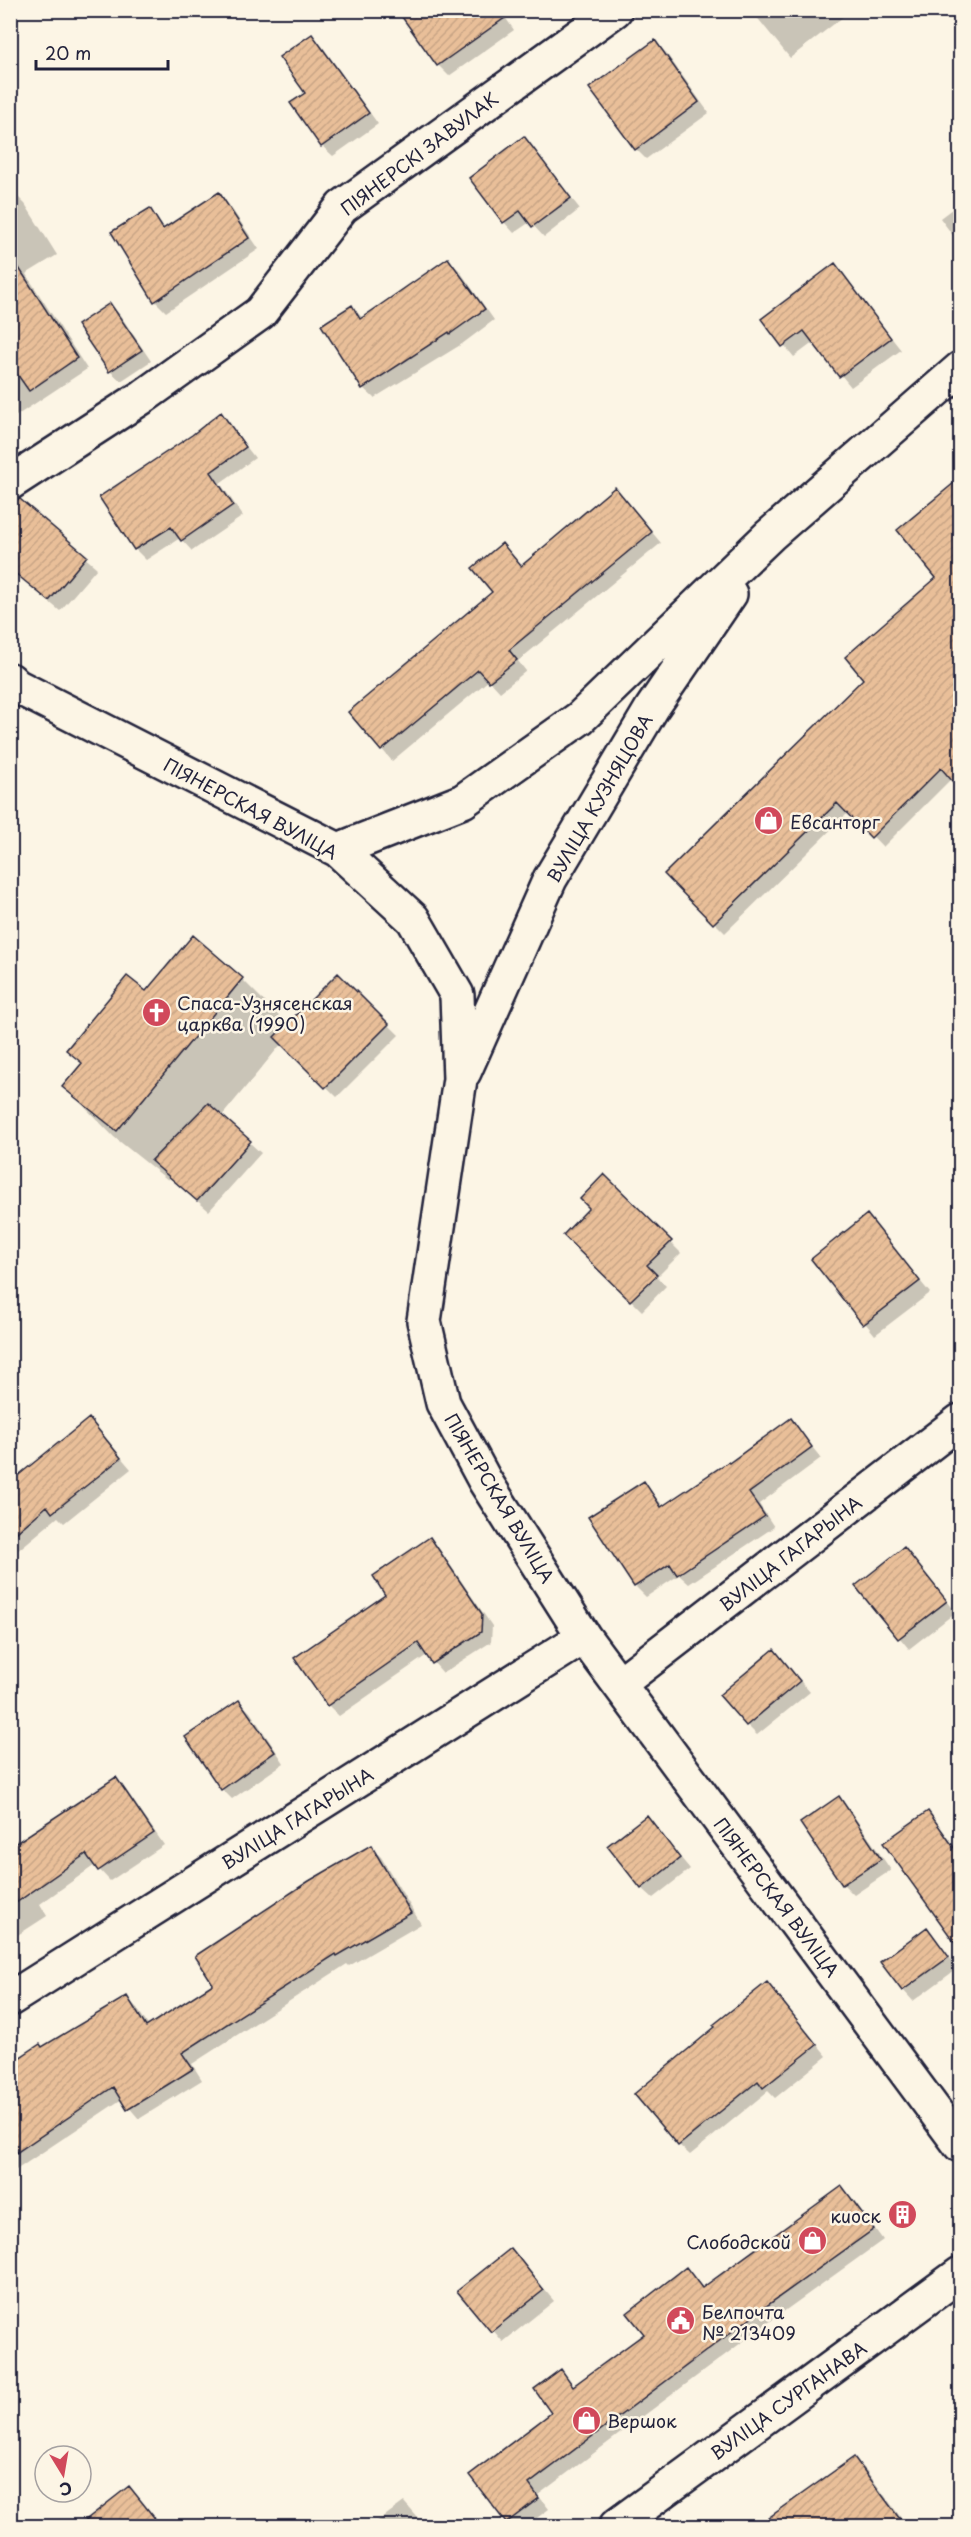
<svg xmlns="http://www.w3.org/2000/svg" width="971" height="2537" font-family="'Playpen Sans',sans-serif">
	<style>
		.shadow { fill: #0003 }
		.building { fill: url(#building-hatch); stroke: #22223b; stroke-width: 1.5 }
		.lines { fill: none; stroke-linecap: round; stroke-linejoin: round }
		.street-casing { stroke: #22223b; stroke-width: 38 }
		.primary-casing { stroke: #22223b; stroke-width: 38 }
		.street { stroke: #fcf5e5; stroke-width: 33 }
		.primary { stroke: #fcf5e5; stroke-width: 33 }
		.labels { text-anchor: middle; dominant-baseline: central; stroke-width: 5; stroke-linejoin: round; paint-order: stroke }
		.street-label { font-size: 18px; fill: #22223b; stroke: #fcf5e5 }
		.poi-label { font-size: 18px; fill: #22223b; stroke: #fcf5e5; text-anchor: start }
	</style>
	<defs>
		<pattern id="building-hatch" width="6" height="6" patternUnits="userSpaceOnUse" patternTransform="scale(1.5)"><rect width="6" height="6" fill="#e9bf99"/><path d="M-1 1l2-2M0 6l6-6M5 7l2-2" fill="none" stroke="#c8a485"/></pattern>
	</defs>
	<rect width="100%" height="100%" fill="#fcf5e5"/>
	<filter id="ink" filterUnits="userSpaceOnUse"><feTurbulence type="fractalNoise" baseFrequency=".0167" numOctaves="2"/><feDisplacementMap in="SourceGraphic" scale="12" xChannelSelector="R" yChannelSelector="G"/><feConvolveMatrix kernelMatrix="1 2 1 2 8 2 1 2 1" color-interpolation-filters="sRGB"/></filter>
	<g filter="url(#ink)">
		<path class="shadow" d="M399,10H500L514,30L449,76L438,65Z
			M751,10H838L843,17L790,58Z
			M312,36L322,46L378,124L333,156L322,146Z
			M655,42L666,53L709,113L646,159L636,149Z
			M524,138L580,209L544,237L530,222L514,233L504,222Z
			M14,193L25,204L57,255L26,274L87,369L10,420V195Z
			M219,194L229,205L259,249L166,312L155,301L113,232L150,210L165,229Z
			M960,203V245L940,218Z
			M448,260L459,270L494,320L462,344L374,398L363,388L351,307L363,318Z
			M834,265L901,350L851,387L814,342L794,357L763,319Z
			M110,304L120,315L151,361L121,381L110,371Z
			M221,414L255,458L220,483L243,516L192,551L180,538L146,560L135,549L193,436Z
			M953,486L960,494V788L952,778L883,847L849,812L725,933L666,874L866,679L938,578Z
			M625,500L661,543L518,661L526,671L500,692L489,680L392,761L350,712L494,592L502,545L522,567Z
			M19,501L97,568L60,611L10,569Z
			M193,937L242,979L288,1025L338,975L399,1035L337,1097L282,1043L221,1117L261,1153L209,1211L170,1177L168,1180L114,1137L64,1086L83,1064L68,1050L146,994Z
			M604,1176L681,1253L657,1277L666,1286L642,1311L565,1235L591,1208Z
			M867,1216L930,1293L875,1335L813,1259Z
			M89,1420L131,1469L64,1523L58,1517L10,1557V1486Z
			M790,1420L821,1458L759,1504L774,1527L689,1584L679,1575L646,1597L635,1586L644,1483L664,1507L729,1465Z
			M430,1539L440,1550L492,1626L491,1642L443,1673L427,1655L339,1716L328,1705L387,1595Z
			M904,1549L956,1612L909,1649L857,1586Z
			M774,1651L810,1692L757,1735L747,1725Z
			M239,1702L250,1712L284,1763L232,1799L222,1789Z
			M115,1779L126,1790L164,1845L110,1881L95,1865L40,1904L47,1916L10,1940V1831L19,1843Z
			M839,1798L849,1809L891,1870L854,1895L843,1884Z
			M928,1812L960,1853V1936L957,1938Z
			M647,1817L690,1869L653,1898L642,1888Z
			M370,1847L381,1857L421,1924L349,1966L347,1964L192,2064L202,2080L139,2119L122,2099L13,2172L10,2169V2066L127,1998L137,2008L149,2027L215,1985Z
			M927,1929L958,1968L913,2001L903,1990Z
			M767,1984L827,2056L775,2098L768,2091L690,2155L679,2145Z
			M842,2188L853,2199L883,2240L765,2325L538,2495L549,2509L526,2526H512L471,2475L553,2413L561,2371L575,2387L646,2334L686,2269L703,2289Z
			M511,2250L554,2301L503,2342L460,2291Z
			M854,2459L865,2469L907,2526H762Z
			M129,2488L162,2526H94L89,2520Z
			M404,2502L425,2526H371Z"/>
		<path class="building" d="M397,10H516L437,66Z
			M312,34L369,113L321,147L290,103L305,93L279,57Z
			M655,40L699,102L635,150L589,88Z
			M524,136L571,198L532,227L520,211L503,223L469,178Z
			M219,192L249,238L154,302L111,232L150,208L163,229Z
			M10,254L77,358L29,391L10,364Z
			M448,258L485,309L450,334L449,332L362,389L321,325L352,305L360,319Z
			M835,263L891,338L839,377L804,331L782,347L761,319Z
			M110,303L142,350L109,372L77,325Z
			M221,412L246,447L211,472L233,505L181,541L171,527L134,550L99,497L192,435Z
			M960,478V790L941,768L871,838L837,803L713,924L664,874L863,679L845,657L936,578L897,530Z
			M615,487L652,532L509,650L517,660L489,682L478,670L381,751L348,712L492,592L472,568L502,543L521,566Z
			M20,499L87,556L49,601L10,569V502Z
			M193,935L243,978L117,1131L62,1087L82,1063L66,1050L127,976L146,991Z
			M338,973L389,1024L325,1088L274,1037Z
			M208,1103L251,1141L197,1201L151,1161Z
			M604,1174L672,1241L647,1265L657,1275L630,1301L563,1235L589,1208L580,1199Z
			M867,1214L920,1281L863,1325L811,1259Z
			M89,1418L121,1458L52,1513L47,1506L10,1538V1482Z
			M791,1418L812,1447L749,1493L765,1516L677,1575L670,1564L634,1587L588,1517L644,1481L661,1507L728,1462L729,1463Z
			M430,1537L482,1614L481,1632L432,1664L418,1643L327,1706L294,1658L385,1595L373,1576Z
			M904,1547L947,1601L898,1639L855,1586Z
			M774,1649L800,1681L746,1726L719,1695Z
			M239,1700L275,1752L221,1790L185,1737Z
			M116,1777L154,1833L98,1871L86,1854L10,1907V1847Z
			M839,1796L881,1859L842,1885L800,1823Z
			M928,1811L960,1856V1950L883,1843Z
			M647,1815L680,1858L641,1889L607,1846Z
			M371,1845L411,1913L337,1956L336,1954L182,2053L193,2069L127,2110L113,2087L10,2157V2064L40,2044L42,2047L127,1996L146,2027L213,1984L195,1956L309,1881Z
			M927,1927L949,1957L902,1991L880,1962Z
			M767,1982L817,2045L763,2088L758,2081L678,2146L634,2094L715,2027L713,2025Z
			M842,2186L874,2229L754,2315L529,2484L539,2498L506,2523L469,2475L551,2413L534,2389L561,2369L573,2386L644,2334L627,2313L686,2267L702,2288Z
			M511,2248L544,2290L491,2332L457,2291Z
			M854,2457L905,2526H757Z
			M129,2486L161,2526H78Z"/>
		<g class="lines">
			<defs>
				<path id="street" d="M10,483L144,396L260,313L342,207L615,10
					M10,680L16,686L338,850L413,919L457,995L460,1079L424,1321L443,1403L485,1481L584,1637L960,2145
					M338,850L463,801L580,718L770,535L960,369
					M464,1072L550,879L652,708L730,594
					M619,1684L960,1421
					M10,1999L584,1637"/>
				<path id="primary" d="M616,2526L960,2274"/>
			</defs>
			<use href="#street" class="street-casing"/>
			<use href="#primary" class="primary-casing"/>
			<use href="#street" class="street"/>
			<use href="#primary" class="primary"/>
		</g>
	</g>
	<defs>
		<symbol id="shop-disc" viewBox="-11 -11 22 22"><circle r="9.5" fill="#d1495b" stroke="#fcf5e5"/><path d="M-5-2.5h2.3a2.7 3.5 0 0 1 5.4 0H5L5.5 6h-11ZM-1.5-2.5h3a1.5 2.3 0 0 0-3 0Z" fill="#fff"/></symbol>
		<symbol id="church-disc" viewBox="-11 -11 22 22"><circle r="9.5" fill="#d1495b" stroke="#fcf5e5"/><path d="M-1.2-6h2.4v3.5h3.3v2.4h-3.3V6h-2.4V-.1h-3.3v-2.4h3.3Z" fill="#fff"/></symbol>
		<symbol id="building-disc" viewBox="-11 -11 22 22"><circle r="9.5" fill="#d1495b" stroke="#fcf5e5"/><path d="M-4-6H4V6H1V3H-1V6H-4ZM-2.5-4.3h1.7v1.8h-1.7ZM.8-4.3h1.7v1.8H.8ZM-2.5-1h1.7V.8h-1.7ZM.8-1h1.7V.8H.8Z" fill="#fff"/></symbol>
		<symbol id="civic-disc" viewBox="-11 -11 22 22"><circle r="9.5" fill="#d1495b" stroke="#fcf5e5"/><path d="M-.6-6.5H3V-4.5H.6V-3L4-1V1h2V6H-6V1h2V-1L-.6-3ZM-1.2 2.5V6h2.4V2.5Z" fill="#fff"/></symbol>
	</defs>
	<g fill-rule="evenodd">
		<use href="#shop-disc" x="752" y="804" width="33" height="33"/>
		<use href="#church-disc" x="140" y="996" width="33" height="33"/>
		<use href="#building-disc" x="886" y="2198" width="33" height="33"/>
		<use href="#shop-disc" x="796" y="2224" width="33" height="33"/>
		<use href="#civic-disc" x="664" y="2304" width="33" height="33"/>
		<use href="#shop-disc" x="570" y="2404" width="33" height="33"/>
	</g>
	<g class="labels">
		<g class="street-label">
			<text transform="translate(419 153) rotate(-37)">ПІЯНЕРСКІ ЗАВУЛАК</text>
			<text transform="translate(599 798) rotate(-60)">ВУЛІЦА КУЗНЯЦОВА</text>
			<text transform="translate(251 808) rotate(28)">ПІЯНЕРСКАЯ ВУЛІЦА</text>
			<text transform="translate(500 1498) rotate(59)">ПІЯНЕРСКАЯ ВУЛІЦА</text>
			<text transform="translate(790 1553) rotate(-38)">ВУЛІЦА ГАГАРЫНА</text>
			<text transform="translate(297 1818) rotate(-32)">ВУЛІЦА ГАГАРЫНА</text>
			<text transform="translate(777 1897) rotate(53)">ПІЯНЕРСКАЯ ВУЛІЦА</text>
			<text transform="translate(788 2400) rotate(-36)">ВУЛІЦА СУРГАНАВА</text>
		</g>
		<g class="poi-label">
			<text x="790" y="821">Евсанторг</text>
			<text x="177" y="1002">Спаса-Узнясенская<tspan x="177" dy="21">царква (1990)</tspan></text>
			<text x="881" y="2215" text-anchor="end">киоск</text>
			<text x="791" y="2241" text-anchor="end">Слободской</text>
			<text x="702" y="2311">Белпочта<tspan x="702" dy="21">№ 213409</tspan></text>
			<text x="607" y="2420">Вершок</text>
		</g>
	</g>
	<rect width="971" height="2537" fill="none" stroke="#fcf5e5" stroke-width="36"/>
	<rect x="18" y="18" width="935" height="2501" fill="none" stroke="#22223b" stroke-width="2" filter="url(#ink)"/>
	<g transform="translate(63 2474) rotate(169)"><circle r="28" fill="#fcf5e5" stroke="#a5a1a1" stroke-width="1.5"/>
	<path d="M0-4.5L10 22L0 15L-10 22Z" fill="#d1495b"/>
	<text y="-9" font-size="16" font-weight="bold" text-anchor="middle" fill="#22223b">С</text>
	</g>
	<path d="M36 60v9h132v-9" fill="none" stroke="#22223b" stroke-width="3"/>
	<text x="45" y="60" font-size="18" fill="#22223b" stroke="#fcf5e5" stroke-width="4.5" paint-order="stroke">20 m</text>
</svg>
